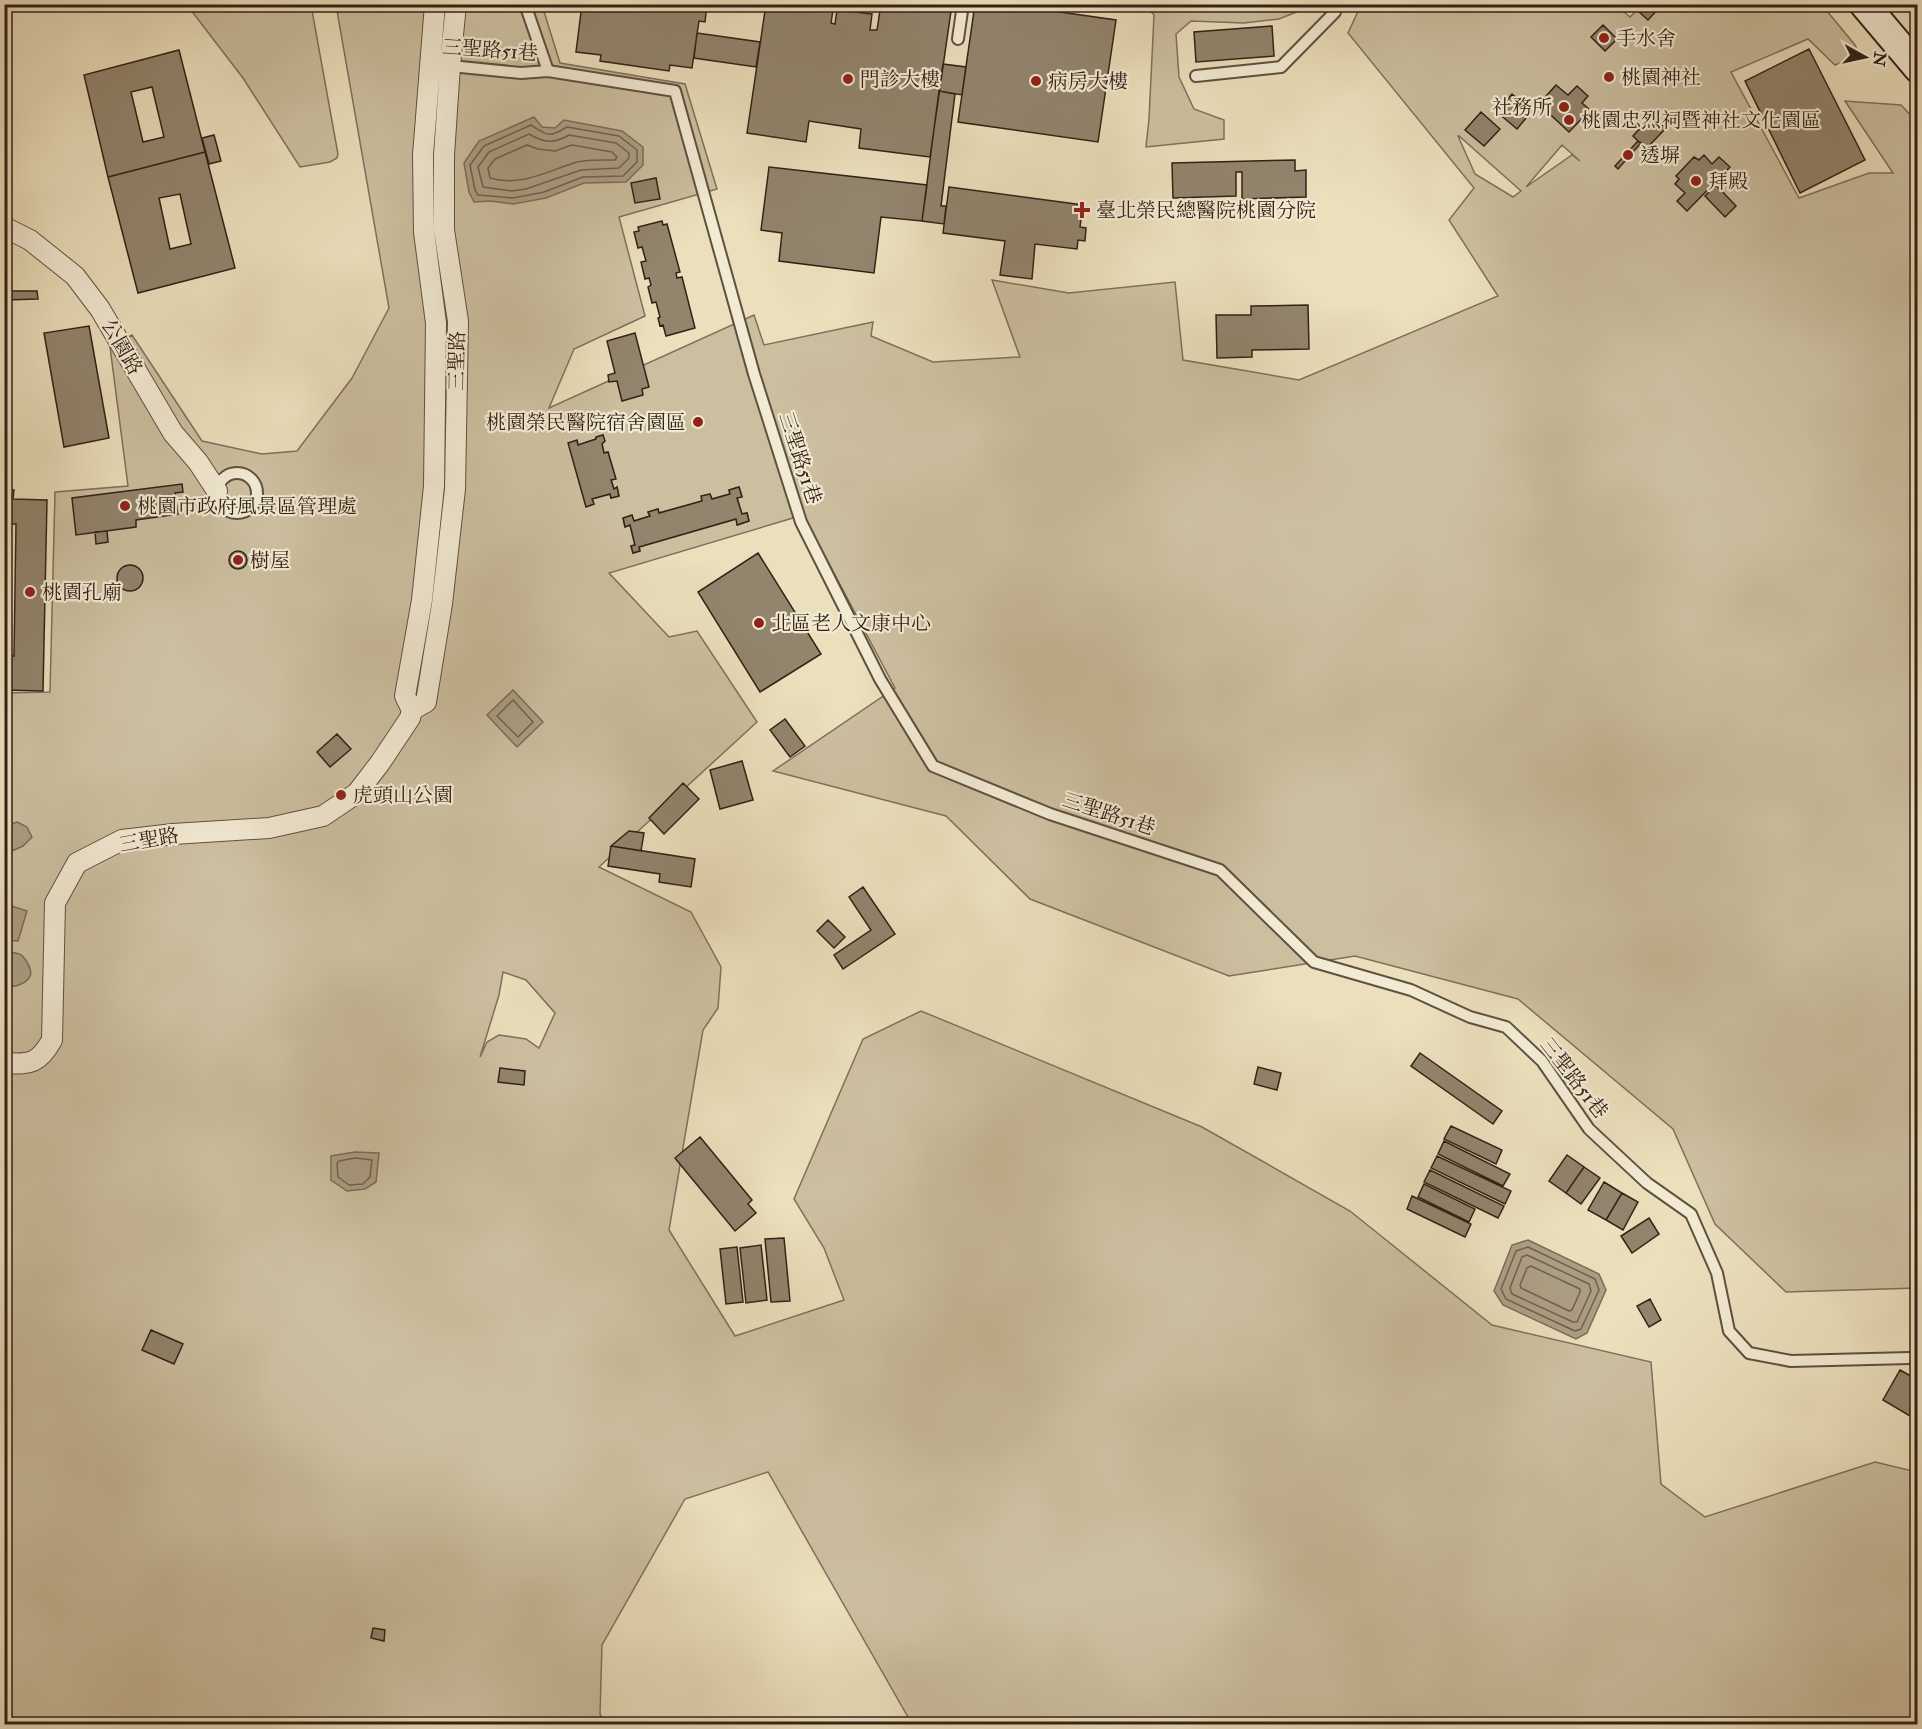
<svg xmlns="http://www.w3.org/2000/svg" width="1922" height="1729" font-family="'IM FELL Double Pica','Noto Serif TC',serif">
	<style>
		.green { fill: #ccbfa0; stroke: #7f705c; stroke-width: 1.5; fill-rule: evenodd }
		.water { fill: #ac9e84; stroke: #7b6c58; stroke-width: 1.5 }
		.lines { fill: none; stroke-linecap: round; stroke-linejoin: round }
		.shore { stroke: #6f604e; stroke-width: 1.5 }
		.building { fill: #92846d; stroke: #322117; stroke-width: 1.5; fill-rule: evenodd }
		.lane-casing { stroke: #605040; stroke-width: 14 }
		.street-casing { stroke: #605040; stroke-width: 22 }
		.secondary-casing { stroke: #322117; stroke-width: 32 }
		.lane { stroke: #f2ead3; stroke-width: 10 }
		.street { stroke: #f2ead3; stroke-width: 20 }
		.secondary { stroke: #f2ead3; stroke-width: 28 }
		.poi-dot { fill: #8f2418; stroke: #f2ead3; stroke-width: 2 }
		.labels { text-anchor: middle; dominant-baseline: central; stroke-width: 4.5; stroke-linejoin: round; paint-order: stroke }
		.poi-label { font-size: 20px; fill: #322117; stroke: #f2ead3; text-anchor: start }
		.street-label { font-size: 20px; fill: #322117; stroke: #f2ead3 }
	</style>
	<rect width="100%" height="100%" fill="#ebdfbc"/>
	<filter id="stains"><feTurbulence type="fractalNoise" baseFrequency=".00333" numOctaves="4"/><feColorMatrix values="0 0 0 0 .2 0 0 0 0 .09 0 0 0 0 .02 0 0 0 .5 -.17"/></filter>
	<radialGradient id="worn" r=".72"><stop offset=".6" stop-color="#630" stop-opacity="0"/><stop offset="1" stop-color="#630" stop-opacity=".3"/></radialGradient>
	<path class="green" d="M187,5H311L338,154L337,158L330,162L300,167L243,78Z
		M336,5H542L560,63L685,84L717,189L619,217L645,316L574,349L549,408L754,315L764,345L873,322L871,336L933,362L1020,357L992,280L1069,293L1175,282L1183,360L1299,380L1498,296L1449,220L1474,188L1348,33L1361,5H1616L1630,17L1642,5H1822L1855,45L1859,55L1835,65L1808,39L1731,72L1799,198L1869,173H1893L1845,101L1901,105L1917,122V1288L1786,1292L1715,1224L1673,1129L1518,999L1355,956L1229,976L1030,899L946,816L773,771L895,688L803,515L609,573L669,637L697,631L757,722L599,867L691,912L721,967L718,1008L703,1030L669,1230L735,1336L844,1300L824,1248L794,1199L863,1039L921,1011L1202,1127L1350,1211L1492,1325L1651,1362L1661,1484L1705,1517L1875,1462L1917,1472V1724H912L768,1472L685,1499L602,1645L600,1714L605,1724H5L4,693L50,692L55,492L128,486L110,347L132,335L202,441L262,454L297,451L352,378L389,308ZM1458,136H1459L1521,191L1513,197L1475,174ZM1562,145L1580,161L1572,155L1526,187ZM603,435L602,444L604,453L608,452L615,479L611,480L614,489L617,487L619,496L611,498L610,494L592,499L594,504L586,506L577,440L578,445L596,439V437ZM739,487L742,496L737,498L742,514L747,513L749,521L738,525L736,519L639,547L640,551L633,553L631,546L635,545L630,525L625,527L623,518L632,516L634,521L650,516L648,513L658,509L659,513L702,501V496L710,494L712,499L730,494L729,490ZM503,972L526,980L555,1013L539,1048L526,1039L499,1035L487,1042L480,1057L499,995Z
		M1145,5H1314L1279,19L1244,23L1191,21L1176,34L1179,77L1194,109L1224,120V139L1146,147L1149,119L1154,15Z"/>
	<path class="water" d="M534,117L542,127L555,128L564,120L622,131L643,147V165L626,182L584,183L546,198L513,204L490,201L474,202L469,192L464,163L479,141Z
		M513,690L543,722L517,747L487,715Z
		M17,822L27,827L32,837L23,846L5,854V826Z
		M5,904L27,911L18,941L5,940Z
		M5,953C9,953 14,952 19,954C23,955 26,960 28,964C38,981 18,987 5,987Z
		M355,1152L379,1153L376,1182L365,1189L347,1191L331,1180V1156Z
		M1528,1240L1599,1274L1606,1290L1587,1333L1576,1339L1503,1305L1494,1291L1512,1245Z"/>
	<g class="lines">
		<path class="shore" d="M531,125C548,136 549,138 567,127L619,136L637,150V162L623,176L583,177L544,192L513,198L478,195L475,190L470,165L484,146Z
			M529,134C544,143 554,144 569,135L616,143L629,153V158L619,168L581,170L526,189L512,191L483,187L478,167L489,152Z
			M527,145L538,149L555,151L572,145L612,152L617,157L615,160C603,160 588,159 577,162C547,171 522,187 490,178L488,168L495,159Z
			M513,700L533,722L518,737L497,716Z
			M355,1158L372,1160L370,1177L363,1184L349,1185L338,1177L337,1163L339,1161Z
			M1528,1247L1595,1279L1599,1290L1581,1329L1575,1331L1506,1299L1501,1289L1516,1251Z
			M1527,1255L1589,1284L1591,1291L1577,1322H1573L1512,1294L1510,1288L1522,1257Z
			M1531,1266L1580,1289V1292L1572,1310L1569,1311L1521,1288L1520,1285L1527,1268Z"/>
	</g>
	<path class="building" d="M582,4H707L705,22L699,21L692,68L670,65L669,71L600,61L601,55L576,52Z
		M766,4H834L831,23L835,24L837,10L872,14L870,30H877L881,4H952L930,157L859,148L861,129L809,121L806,142L747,133Z
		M975,4H1004L1116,20L1098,142L958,122Z
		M1644,4H1658L1660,7L1648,20L1638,11Z
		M1603,25L1617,39L1605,51L1591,37Z
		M1272,26L1274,56L1196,62L1194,32Z
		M697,33L760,42L756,67L694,58Z
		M1809,49L1865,160L1800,193L1745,81Z
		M179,50L205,152L108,177L84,75ZM152,87L164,137L143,142L131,92Z
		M943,64L966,67L962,95L939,91Z
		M1556,85L1568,95L1577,86L1588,96L1582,103L1590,110L1569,132L1539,104Z
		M939,91L955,94L941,206H946L944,224L922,221Z
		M1512,94L1532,111L1517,129L1497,112Z
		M1481,112L1500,129L1484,146L1465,130Z
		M1652,115L1666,128L1646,149L1633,136Z
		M214,135L221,161L209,164L202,138Z
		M1638,141L1641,143L1618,169L1615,166Z
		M205,152L235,268L138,293L108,177ZM180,194L191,244L170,249L159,198Z
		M1704,155L1712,164L1719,157L1730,167L1687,211L1677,201L1685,193L1675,184L1679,179L1676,176L1694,157L1699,160Z
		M1295,160V171L1306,170V197L1242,199V172H1236V196L1173,198L1172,163Z
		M769,167L927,185L922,221L881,217L874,273L779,261L782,233L761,230Z
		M656,178L660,199L635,203L631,183Z
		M1716,185L1736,206L1725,217L1705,196Z
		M949,187L1083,205L1080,227L1086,228L1085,241L1078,240L1077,249L1035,244L1032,279L1000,275L1005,241L943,233Z
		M662,221L663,225L667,224L680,272L676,273L677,278L682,277L695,328L666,336L663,325L660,326L658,318L660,317L656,302L652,303L648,287L651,285L649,278L645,279L641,262L646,261L642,247L638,248L634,232L639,231L638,227Z
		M4,291H37L38,299L4,300Z
		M1308,305L1309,349L1252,350V357L1217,358L1216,315H1251V306Z
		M89,326L109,438L64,447L44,333Z
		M635,333L649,387L642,389L643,395L622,401L617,381L609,382L608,375L615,373L607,341Z
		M603,435L605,441L602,444L604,453L608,452L616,479L611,480L614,489L617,487L619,496L611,498L610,494L592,499L594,504L586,507L568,443L577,440L578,445L596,439V437Z
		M182,484L183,492L175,493L178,514L136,520V527L76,535L72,498Z
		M739,487L742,497L737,498L742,514L747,513L749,521L737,525L736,519L639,547L640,551L633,553L631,546L635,545L630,525L625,527L623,518L632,515L634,521L650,516L648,512L658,509L659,513L702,501L701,496L710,494L712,499L730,494L729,490Z
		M4,490H14L13,499L47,500L43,691L4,690V656H14L16,524H10V529H4Z
		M107,531L108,542L96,544L95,532Z
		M229 560a9 9 0 1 1 18 0a9 9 0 1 1-18 0Z
		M758,553L821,654L760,692L698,592Z
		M117 578a13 13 0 1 1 26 0a13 13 0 1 1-26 0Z
		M4,579H10L9,634H4Z
		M785,719L805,746L790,757L770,730Z
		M337,734L351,749L330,767L317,752Z
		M742,761L753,800L720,809L710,770Z
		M683,783L699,799L664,834L649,818Z
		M629,831L644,833L641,851L611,846Z
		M611,846L695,859L691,887L659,882L660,874L608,866Z
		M863,887L895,934L843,969L834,955L871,930L849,897Z
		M828,920L845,937L834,948L817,931Z
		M1420,1053L1502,1111L1493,1124L1411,1066Z
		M1258,1067L1281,1073L1277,1090L1254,1084Z
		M500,1068L525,1071L524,1085L498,1082Z
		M1451,1126L1502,1150L1496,1164L1444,1139Z
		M700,1137L752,1200L748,1204L756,1213L735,1231L675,1158Z
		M1444,1141L1510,1174L1503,1186L1438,1154Z
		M1567,1155L1584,1167L1566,1193L1549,1181Z
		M1437,1156L1511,1191L1505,1204L1431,1168Z
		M1584,1167L1600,1178L1581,1204L1566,1193Z
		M1430,1170L1504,1206L1498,1218L1424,1182Z
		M1604,1182L1622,1193L1606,1220L1588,1210Z
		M1424,1184L1475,1209L1469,1222L1418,1197Z
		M1622,1193L1638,1202L1623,1230L1606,1220Z
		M1412,1196L1471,1224L1465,1237L1407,1209Z
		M1649,1218L1659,1234L1632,1253L1621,1236Z
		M784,1238L790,1301L771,1302L765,1239Z
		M761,1245L767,1300L746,1303L740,1248Z
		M737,1247L743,1302L726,1304L720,1249Z
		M1650,1299L1661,1320L1649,1327L1637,1306Z
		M151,1330L183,1344L174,1364L142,1350Z
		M1900,1370L1918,1380V1403L1910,1416L1883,1400Z
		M373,1628L385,1630L384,1641L371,1638Z"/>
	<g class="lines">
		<defs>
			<path id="lane" d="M525,4L548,71
				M958,39L963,4
				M431,64L521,73L548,71L675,91L754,374L801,522L880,679L933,766L1050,814L1220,870L1314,962L1411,990L1470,1017L1506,1027L1542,1061L1589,1129L1647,1183L1691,1214L1717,1273L1729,1331L1749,1353L1791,1361L1910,1358
				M1196,76L1281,67L1335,12V4
				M217 493a20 20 0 1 1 40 0a20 20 0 1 1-40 0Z"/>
			<path id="street" d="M4,227L30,240L75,276L100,309L173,433L198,462L217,491
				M412,710L426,702L442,604L455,489L458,321L444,230V155L450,66L456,4
				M4,1063C31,1065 39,1063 52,1040L55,903L77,863L122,840L173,834L269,828L323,816L357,793L380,763L410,718L412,710L405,696L422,600L434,486L436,323L424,232L423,155L435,4"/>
			<path id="secondary" d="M1864,4L1918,68"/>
		</defs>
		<use href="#lane" class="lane-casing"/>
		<use href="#street" class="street-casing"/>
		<use href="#secondary" class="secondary-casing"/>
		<use href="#lane" class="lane"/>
		<use href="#street" class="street"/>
		<use href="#secondary" class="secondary"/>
	</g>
	<g class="poi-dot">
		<circle cx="1604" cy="38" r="6"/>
		<circle cx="1609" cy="77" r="6"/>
		<circle cx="848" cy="79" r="6"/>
		<circle cx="1036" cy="81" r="6"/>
		<circle cx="1564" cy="107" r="6"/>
		<circle cx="1569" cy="120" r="6"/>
		<circle cx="1628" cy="155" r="6"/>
		<circle cx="1696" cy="181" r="6"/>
		<path d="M1079 201h6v6h6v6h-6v6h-6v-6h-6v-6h6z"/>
		<circle cx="698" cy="422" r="6"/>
		<circle cx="125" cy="506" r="6"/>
		<circle cx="238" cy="560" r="6"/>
		<circle cx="30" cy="592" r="6"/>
		<circle cx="759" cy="623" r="6"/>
		<circle cx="341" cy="795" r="6"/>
	</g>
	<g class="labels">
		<g class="poi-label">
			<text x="1616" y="38">手水舍</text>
			<text x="1621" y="77">桃園神社</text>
			<text x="860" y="79">門診大樓</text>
			<text x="1048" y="81">病房大樓</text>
			<text x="1552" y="107" text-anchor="end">社務所</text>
			<text x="1581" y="120">桃園忠烈祠暨神社文化園區</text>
			<text x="1640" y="155">透塀</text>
			<text x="1708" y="181">拜殿</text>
			<text x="1096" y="210">臺北榮民總醫院桃園分院</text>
			<text x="686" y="422" text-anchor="end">桃園榮民醫院宿舍園區</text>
			<text x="137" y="506">桃園市政府風景區管理處</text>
			<text x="250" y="560">樹屋</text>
			<text x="42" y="592">桃園孔廟</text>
			<text x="771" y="623">北區老人文康中心</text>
			<text x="353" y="795">虎頭山公園</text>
		</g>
		<g class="street-label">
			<text transform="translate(490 50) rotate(4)">三聖路51巷</text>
			<text transform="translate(122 347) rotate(60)">公園路</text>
			<text transform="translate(457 361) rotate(-89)">三聖路</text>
			<text transform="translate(800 458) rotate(72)">三聖路51巷</text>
			<text transform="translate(1109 814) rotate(18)">三聖路51巷</text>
			<text transform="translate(149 840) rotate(-10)">三聖路</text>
			<text transform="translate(1574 1078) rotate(52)">三聖路51巷</text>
		</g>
	</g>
	<rect width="1922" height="1729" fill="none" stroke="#ebdfbc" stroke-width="24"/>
	<rect x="6" y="6" width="1910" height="1717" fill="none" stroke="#322117" stroke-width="3"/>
	<rect x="12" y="12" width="1898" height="1705" fill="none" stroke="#322117" stroke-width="1.5"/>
	<g transform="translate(1865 57) rotate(98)" stroke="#f2ead3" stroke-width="4.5" paint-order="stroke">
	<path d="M0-4.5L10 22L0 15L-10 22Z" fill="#322117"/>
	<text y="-9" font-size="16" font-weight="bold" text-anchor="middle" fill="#322117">N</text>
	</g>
	<rect width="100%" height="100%" filter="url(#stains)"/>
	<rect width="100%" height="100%" fill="url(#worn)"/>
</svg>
